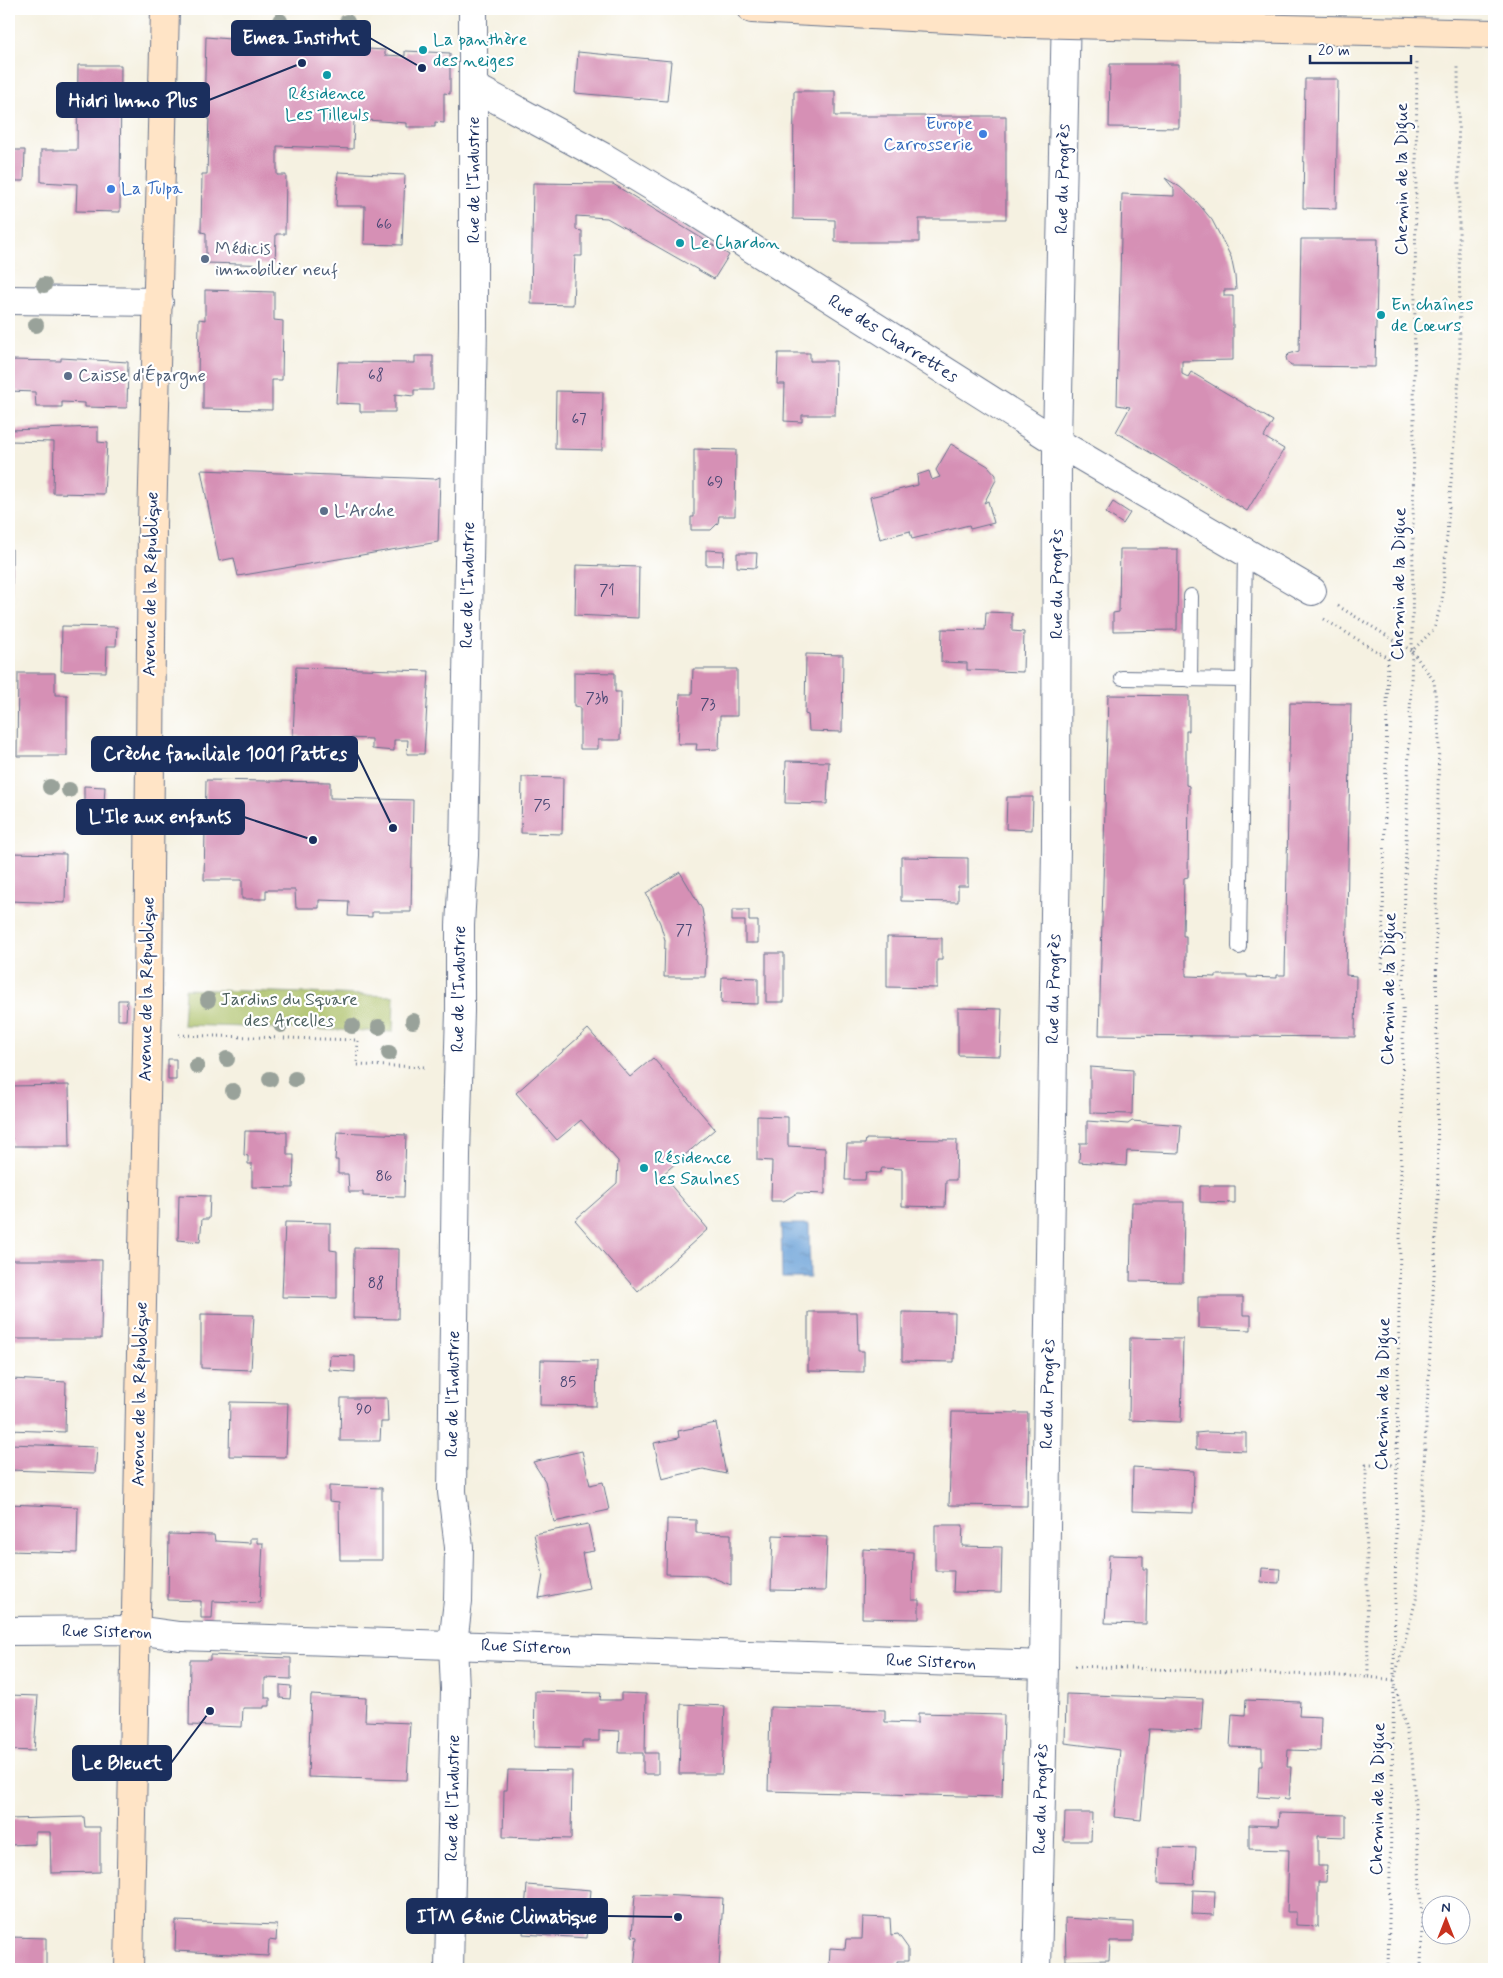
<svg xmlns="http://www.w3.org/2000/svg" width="1503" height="1978" font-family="Mynerve,sans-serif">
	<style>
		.garden { fill: #a9be62; stroke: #627660 }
		.water { fill: url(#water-ripples); stroke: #42689a }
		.building { fill: #d690b5 }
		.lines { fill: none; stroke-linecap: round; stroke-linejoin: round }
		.lane-casing { stroke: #67738c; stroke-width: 16 }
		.street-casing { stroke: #67738c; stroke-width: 30 }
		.secondary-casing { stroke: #67738c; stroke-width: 30 }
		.path { stroke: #67738c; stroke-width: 3; stroke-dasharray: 1 4; stroke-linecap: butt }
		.lane { stroke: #fff; stroke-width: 14 }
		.street { stroke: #fff; stroke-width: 28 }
		.secondary { stroke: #ffe4c6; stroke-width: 28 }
		.secondary-bridge-casing { stroke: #67738c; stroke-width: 30; stroke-linecap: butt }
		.secondary-bridge { stroke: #ffe4c6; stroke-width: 28 }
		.tree { fill: #99a29a }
		.culture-dot { fill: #0f9aa8; stroke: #fff; stroke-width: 2 }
		.shop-dot { fill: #3f7fe0; stroke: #fff; stroke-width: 2 }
		.service-dot { fill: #5c6f8a; stroke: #fff; stroke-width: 2 }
		.labels { text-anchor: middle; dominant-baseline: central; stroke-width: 4.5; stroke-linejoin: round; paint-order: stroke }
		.number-label { font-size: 15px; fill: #4a4774 }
		.culture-label { font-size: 18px; fill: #0d838f; stroke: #fff; text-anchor: start }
		.shop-label { font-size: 18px; fill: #366cbe; stroke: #fff; text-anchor: end }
		.street-label { font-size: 18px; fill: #1b2f5e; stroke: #fff }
		.service-label { font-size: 18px; fill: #4e5e75; stroke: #fff; text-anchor: start }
		.park-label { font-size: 18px; fill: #4d615f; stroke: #fff }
		.leader { fill: none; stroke: #1b2f5e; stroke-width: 2 }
		.callout-dot { fill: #1b2f5e; stroke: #fff; stroke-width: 2 }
		.callout { fill: #1b2f5e; stroke: #1b2f5e; stroke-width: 2 }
		.callout-label { font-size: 19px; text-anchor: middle; font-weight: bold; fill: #fff }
	</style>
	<defs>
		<pattern id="water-ripples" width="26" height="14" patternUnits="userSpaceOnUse" patternTransform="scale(1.25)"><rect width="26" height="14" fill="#69a0d7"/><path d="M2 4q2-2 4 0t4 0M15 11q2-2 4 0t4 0" fill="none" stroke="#5683b2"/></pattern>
	</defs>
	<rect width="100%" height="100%" fill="#fff"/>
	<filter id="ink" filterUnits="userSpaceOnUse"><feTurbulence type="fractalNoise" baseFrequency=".02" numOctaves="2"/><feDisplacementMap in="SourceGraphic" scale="10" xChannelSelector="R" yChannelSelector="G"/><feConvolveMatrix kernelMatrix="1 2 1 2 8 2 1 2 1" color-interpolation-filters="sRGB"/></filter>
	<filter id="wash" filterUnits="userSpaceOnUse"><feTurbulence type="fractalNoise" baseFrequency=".0096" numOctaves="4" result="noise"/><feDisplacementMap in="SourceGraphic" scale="20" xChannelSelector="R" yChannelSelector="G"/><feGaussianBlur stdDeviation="1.12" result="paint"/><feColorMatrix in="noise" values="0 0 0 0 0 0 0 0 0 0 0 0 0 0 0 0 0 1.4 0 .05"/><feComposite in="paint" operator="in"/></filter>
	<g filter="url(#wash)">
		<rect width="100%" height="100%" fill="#f5f1e1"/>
		<path class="garden" d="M185,989L394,996L393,1032L183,1025Z"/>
		<path class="water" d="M781,1224H809L810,1278H782Z"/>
		<g id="blocks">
			<path class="building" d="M206,37L254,41V46L275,48V43L317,46V51L336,52V47L385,50V55L405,56V51L450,53V94L444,93V123L435,122V127H407V123L354,119L353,149L277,146V175H286L285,234H276L275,265L206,263V233L201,232L202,174H207L209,117V114H204Z
				M578,52L671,61L667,101L575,93Z
				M1110,64H1179V128L1109,127Z
				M78,65H121L120,212L76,211L77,184L41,182V150H77Z
				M1305,79H1338L1336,209L1303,208Z
				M794,91H835V116H1006V219H919V242H835V220L793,219Z
				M9,150H25L24,181H9Z
				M338,172L405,175L402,245L364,244L365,206H336Z
				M1165,178L1180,187L1197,202L1212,220L1231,257L1235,276L1236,290H1224V296H1233V360L1182,361V374L1188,377L1191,372L1273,421L1264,437L1284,449L1247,511L1116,432L1130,407L1117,405L1122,194L1174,196V189Z
				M533,183L613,184L729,255L714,279L607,218L576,216V230L582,231V256H575L573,305L531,304Z
				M1301,239H1378L1375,367L1291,366L1287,361L1286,357L1289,354L1299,351Z
				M205,290L274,292V320L283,321L282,380H272V410L203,409V379L198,378L199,319L205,320Z
				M778,353H810V361H836L835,415H802V422L784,421L785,384H777Z
				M415,356H433V390H414V396L395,394V412H360V404L336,403L338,362L415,363Z
				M61,358L128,362L127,408L85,407V403L62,402V407H36L35,392L9,391V360L61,361Z
				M556,391L603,392L602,450L555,449Z
				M98,427V442L107,443L104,494L53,493L54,442L9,441V430Z
				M951,444L988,466L996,475V480L984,503L988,501L994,523L970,529L969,525L912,539L910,531L880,539L870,497L918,485L917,475L929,471L932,480L940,477L936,470Z
				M694,449L736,450L735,516H719L718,523L711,530H691V517H694Z
				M201,470L435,479L440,477L438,542L238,576L234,558L219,561Z
				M1113,502L1130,513L1123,524L1106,513Z
				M9,549H12V594H9Z
				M1120,549H1178L1177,630L1113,631V613L1119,612Z
				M706,550L724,551L723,565H706Z
				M737,553H757L756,568L737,567Z
				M576,565L639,567L638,618L575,615Z
				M986,612L1012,613V631L1024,632L1023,672L967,670V663L941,662L942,629L985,630Z
				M62,626L117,627L116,646H107L106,672L61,671Z
				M806,654L843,655L842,732L809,731L808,715L805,714Z
				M296,667L429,671L424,754H407L408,740H394V751L372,749V739L293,736Z
				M693,669H737V716H720L719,749L696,750L697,744H678L680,694H692Z
				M574,672L615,673V692H621L620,740H598V749H580V707L574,706Z
				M18,673H55V695H67V756H17Z
				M1108,695L1189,696V731H1186V785L1189,786L1188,877L1184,878L1183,936H1186V976L1216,977V975H1247V977L1277,978V975H1285L1290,703L1351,704L1346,975L1356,976L1355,1037L1099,1035Z
				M786,761L829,762L827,804L785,803Z
				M522,777L563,778L562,834L521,833Z
				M206,780L330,782V798L413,800L411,912H372V917L348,916L349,901L319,900V908H296L295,890H266V899H242V880H204Z
				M84,786L105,787L104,804H84Z
				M1007,797H1033L1032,830L1006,829Z
				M9,853L66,854L65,903L9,901Z
				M901,857L968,858V886H958V902L901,901Z
				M680,872L702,909L707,939L705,977H664L665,940L660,923L646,893Z
				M732,910H749V921H758V943H745V921H732Z
				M887,937L942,938V960H937V988L887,987Z
				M766,953H784V1002H766Z
				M722,977L758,978V1004L721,1003Z
				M118,1000H127L126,1020H118Z
				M958,1008L1002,1009L1000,1056L958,1055Z
				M588,1029L630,1077L653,1058L715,1129L662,1175L708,1229L638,1292L575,1220L617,1183L618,1161L581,1120L557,1140L516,1093Z
				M168,1059H176V1080H168Z
				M1090,1067L1133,1070L1132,1114L1090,1113Z
				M69,1085L70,1146H12V1138H9V1086Z
				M757,1116L788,1117V1146L825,1148V1194L797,1193L784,1201H771L772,1161L757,1160Z
				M1087,1121L1128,1124L1132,1121L1181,1125L1179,1153L1127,1151L1126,1166L1079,1162L1080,1143H1087Z
				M245,1131L287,1132V1155H294L293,1188L252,1187V1164H248V1156L244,1155Z
				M337,1132L406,1135L404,1197L363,1196V1192H349L348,1174H338V1160H335Z
				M866,1139L957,1140L956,1180H946L945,1207L902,1206V1169L882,1168L880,1173L866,1172L865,1180H845L847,1144H865Z
				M1200,1186H1235V1203L1200,1202Z
				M179,1195L210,1196L209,1219H202L200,1242L178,1240Z
				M1132,1202H1184L1183,1282L1130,1281Z
				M285,1222L330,1223V1250L337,1251V1298L282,1297Z
				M354,1248L399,1249L398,1319L353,1318Z
				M9,1260H102L101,1339H9Z
				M1198,1297H1243V1315H1251V1330L1198,1328Z
				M808,1312H857L858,1351H864V1372L808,1371Z
				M902,1312L955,1313L954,1362L902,1361Z
				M201,1314L254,1315L251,1370L201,1368Z
				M1130,1338L1183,1339L1181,1422L1129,1420Z
				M330,1355L355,1356V1372L329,1370Z
				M541,1360L597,1361L596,1406L540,1405Z
				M12,1379L66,1382L65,1432L9,1430Z
				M341,1398H387L388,1422H381L380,1441H340Z
				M230,1402L288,1403L286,1457L229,1456Z
				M952,1412L1028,1413L1027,1506L949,1505Z
				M716,1423L726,1474L703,1469L662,1479L654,1443L679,1438L678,1431Z
				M1207,1432L1246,1433V1451L1196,1449V1433Z
				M9,1444L97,1447L95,1473L9,1470Z
				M582,1451L590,1485L603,1482L609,1510L554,1522L545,1481L533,1462Z
				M1133,1467L1194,1471L1193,1513L1132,1511Z
				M329,1486L382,1488V1560H340L339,1502L329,1501Z
				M9,1504L78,1507L77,1553L9,1551Z
				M667,1519L696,1520V1533L731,1534V1585L706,1575L666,1574Z
				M588,1524L594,1551L582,1553L589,1588L539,1598L543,1575L534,1534Z
				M935,1525H963L962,1546L1002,1547L1001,1593L953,1592L954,1571H935Z
				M169,1534L214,1535L215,1541L250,1543V1538H257V1543H263L260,1603L213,1601L212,1618H201V1601L168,1600Z
				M773,1535L827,1537L825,1591L771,1590Z
				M863,1549L913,1552L912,1600H919V1619L862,1618Z
				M1109,1555L1143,1556V1569H1147L1146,1624L1105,1623Z
				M1262,1568L1280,1569L1279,1583L1261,1582Z
				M210,1655L291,1658V1679L265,1678V1698H270V1706H264V1708H243L242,1727L189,1725L190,1660H210Z
				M280,1685L291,1686L290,1699L280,1698Z
				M535,1691L601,1693L600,1700H621V1693L646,1694L645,1753H658V1774H643V1753H619L620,1731L599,1730V1741H582V1748L534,1747Z
				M1066,1694L1203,1699L1201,1731L1149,1729L1141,1820L1114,1817L1120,1750L1065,1743Z
				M9,1695L38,1696L34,1751L9,1750Z
				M311,1695L366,1698L365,1721L410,1723L407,1780L308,1777Z
				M1246,1700L1300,1702L1299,1716L1321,1717L1320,1751L1288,1750L1287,1767H1291L1289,1799L1258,1797L1259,1766H1262V1748L1230,1747L1232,1714L1245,1715Z
				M681,1704L725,1706L722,1774H679Z
				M770,1707L885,1710V1722L918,1723V1713L1004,1715L1002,1797L768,1791Z
				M508,1770L572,1771L571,1839L503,1837L504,1790H507Z
				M1065,1813H1092L1091,1841H1064Z
				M1279,1813L1346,1815V1837L1318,1836V1866H1327L1326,1882H1318V1926L1296,1925V1912H1287L1289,1850L1249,1849V1825L1278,1826Z
				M84,1817L85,1827H100V1872L51,1873L50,1832H35V1844L9,1845V1819Z
				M1159,1847L1196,1848L1194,1884L1158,1883Z
				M527,1885L591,1890L587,1938L523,1934Z
				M1193,1890L1215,1891L1214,1915L1192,1914Z
				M635,1894L723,1898L719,1969H634L637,1937L632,1936Z
				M863,1917L890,1918L891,1935L898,1934L908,1948V1961H897V1969H829L830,1948L845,1949L846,1939H862Z
				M1065,1918L1133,1922V1941H1110L1109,1960L1066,1961Z
				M176,1921L277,1925L276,1941L269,1940L268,1956L175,1951Z
				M9,1937L46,1938V1969H9Z"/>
		</g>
	</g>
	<g filter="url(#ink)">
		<use href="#blocks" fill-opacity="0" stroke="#67738c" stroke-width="1"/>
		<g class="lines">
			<defs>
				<path id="lane" d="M1122,678L1243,680
					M1190,680L1191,596
					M1239,947L1245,551"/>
				<path id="street" d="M474,87L605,158L693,211L1057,442L1312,591
					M9,300L159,302
					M9,1631L136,1630L179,1636L1044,1665
					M449,1969L455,1689L453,1644L458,1601L459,1547L452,1492L456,1155L460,1011V925L464,855L473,325V9
					M1037,1969L1044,1665L1056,846L1057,442L1066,9"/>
				<path id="secondary" d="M752,9L1027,23
					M129,1969L148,995L152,524L165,9"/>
			</defs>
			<use href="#lane" class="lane-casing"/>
			<use href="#street" class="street-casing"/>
			<use href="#secondary" class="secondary-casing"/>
			<path class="path" d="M1338,606L1412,651
				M1324,619L1388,658L1382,971L1403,972
				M179,1035L358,1040L357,1065L427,1067
				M1075,1666L1368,1677L1366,1465H1396
				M1394,1674L1405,878L1412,651L1417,63
				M1368,1677L1394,1680
				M1388,1969L1394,1685
				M1421,1969L1422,1919L1412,1755L1394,1680L1417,1596L1438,1200L1436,922L1439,733L1434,681L1412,651L1434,629L1442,601L1460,363L1458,64"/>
			<use href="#lane" class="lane"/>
			<use href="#street" class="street"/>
			<use href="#secondary" class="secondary"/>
			<defs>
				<path id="secondary-bridge" d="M1027,23L1494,34"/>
			</defs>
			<use href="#secondary-bridge" class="secondary-bridge-casing"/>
			<use href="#secondary-bridge" class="secondary-bridge"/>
		</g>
		<g class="tree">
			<circle cx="280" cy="21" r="8"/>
			<circle cx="347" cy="22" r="8"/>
			<circle cx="44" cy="285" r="8"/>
			<circle cx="36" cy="325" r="8"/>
			<circle cx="50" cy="787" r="8"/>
			<circle cx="69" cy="790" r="8"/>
			<circle cx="208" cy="1000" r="8"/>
			<circle cx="413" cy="1021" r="8"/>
			<circle cx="281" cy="1025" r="8"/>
			<circle cx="352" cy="1026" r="8"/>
			<circle cx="379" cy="1027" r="8"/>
			<circle cx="389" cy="1053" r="8"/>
			<circle cx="227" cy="1059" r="8"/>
			<circle cx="197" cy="1066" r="8"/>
			<circle cx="270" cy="1079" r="8"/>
			<circle cx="295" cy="1079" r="8"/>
			<circle cx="233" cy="1091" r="8"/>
		</g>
	</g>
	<g class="culture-dot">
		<circle cx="423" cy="50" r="5"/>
		<circle cx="327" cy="75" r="5"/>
		<circle cx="680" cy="243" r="5"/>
		<circle cx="1381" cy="315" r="5"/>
		<circle cx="644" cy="1168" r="5"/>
	</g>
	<g class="shop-dot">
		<circle cx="983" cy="134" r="5"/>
		<circle cx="111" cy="189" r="5"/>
	</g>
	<g class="service-dot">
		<circle cx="205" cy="259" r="5"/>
		<circle cx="68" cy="376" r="5"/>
		<circle cx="324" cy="511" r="5"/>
	</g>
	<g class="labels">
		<g class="number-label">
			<text x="384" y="225">66</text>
			<text x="376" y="376">68</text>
			<text x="579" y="420">67</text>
			<text x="715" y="483">69</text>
			<text x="607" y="591">71</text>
			<text x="597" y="699">73b</text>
			<text x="708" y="705">73</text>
			<text x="542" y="806">75</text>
			<text x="684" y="931">77</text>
			<text x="384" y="1177">86</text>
			<text x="376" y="1284">88</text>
			<text x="568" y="1383">85</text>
			<text x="364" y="1410">90</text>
		</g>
		<g class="culture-label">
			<text x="433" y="40">La panthère<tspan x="433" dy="21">des neiges</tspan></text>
			<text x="327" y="94" text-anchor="middle">Résidence<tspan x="327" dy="21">Les Tilleuls</tspan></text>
			<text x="690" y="243">Le Chardon</text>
			<text x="1391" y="305">En chaînes<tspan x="1391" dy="21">de Cœurs</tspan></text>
			<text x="654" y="1158">Résidence<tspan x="654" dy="21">les Saulnes</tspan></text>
		</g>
		<g class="shop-label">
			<text x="973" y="124">Europe<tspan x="973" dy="21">Carrosserie</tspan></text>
			<text x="121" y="189" text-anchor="start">La Tulpa</text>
		</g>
		<g class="street-label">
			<text transform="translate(1063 179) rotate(-89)">Rue du Progrès</text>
			<text transform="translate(1402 179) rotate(-90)">Chemin de la Digue</text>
			<text transform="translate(474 180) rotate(-90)">Rue de l'Industrie</text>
			<text transform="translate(893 339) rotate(32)">Rue des Charrettes</text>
			<text transform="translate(151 584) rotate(-89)">Avenue de la République</text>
			<text transform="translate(1057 584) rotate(-90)">Rue du Progrès</text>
			<text transform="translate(1399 584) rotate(-89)">Chemin de la Digue</text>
			<text transform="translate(468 585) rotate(-89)">Rue de l'Industrie</text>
			<text transform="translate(147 989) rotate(-89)">Avenue de la République</text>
			<text transform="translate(459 989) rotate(-89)">Rue de l'Industrie</text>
			<text transform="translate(1054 989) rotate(-89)">Rue du Progrès</text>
			<text transform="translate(1389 989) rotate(-89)">Chemin de la Digue</text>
			<text transform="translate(140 1394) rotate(-89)">Avenue de la République</text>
			<text transform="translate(453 1394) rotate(-89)">Rue de l'Industrie</text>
			<text transform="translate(1048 1394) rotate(-89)">Rue du Progrès</text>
			<text transform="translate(1383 1394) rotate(-89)">Chemin de la Digue</text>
			<text transform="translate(107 1632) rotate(1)">Rue Sisteron</text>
			<text transform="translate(526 1647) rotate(2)">Rue Sisteron</text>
			<text transform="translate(931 1662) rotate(2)">Rue Sisteron</text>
			<text transform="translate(453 1798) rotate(-89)">Rue de l'Industrie</text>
			<text transform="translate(1041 1799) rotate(-89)">Rue du Progrès</text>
			<text transform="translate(1378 1799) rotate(-89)">Chemin de la Digue</text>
		</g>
		<g class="service-label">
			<text x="215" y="249">Médicis<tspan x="215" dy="21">immobilier neuf</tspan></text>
			<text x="78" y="376">Caisse d'Épargne</text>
			<text x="334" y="511">L'Arche</text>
		</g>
		<g class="park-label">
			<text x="289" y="1000">Jardins du Square<tspan x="289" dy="21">des Arcelles</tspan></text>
		</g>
	</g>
	<path class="leader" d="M422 68L370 38M302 63L209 100M393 828L357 754M313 840L244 817M210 1711L171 1763M678 1917L607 1916"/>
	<g class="callout-dot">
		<circle cx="422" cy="68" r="5"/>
		<circle cx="302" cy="63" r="5"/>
		<circle cx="393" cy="828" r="5"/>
		<circle cx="313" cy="840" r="5"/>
		<circle cx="210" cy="1711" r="5"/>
		<circle cx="678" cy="1917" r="5"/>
	</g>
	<g class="callout">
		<rect x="232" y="21" width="138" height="34" rx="5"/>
		<rect x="57" y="83" width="152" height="34" rx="5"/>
		<rect x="92" y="737" width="265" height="34" rx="5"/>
		<rect x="77" y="800" width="167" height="34" rx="5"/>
		<rect x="73" y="1746" width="98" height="34" rx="5"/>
		<rect x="407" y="1899" width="200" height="34" rx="5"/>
	</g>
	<g class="callout-label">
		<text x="301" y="44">Emea Institut</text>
		<text x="133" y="107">Hidri Immo Plus</text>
		<text x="225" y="760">Crèche familiale 1001 Pattes</text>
		<text x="160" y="823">L'Ile aux enfants</text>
		<text x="122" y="1769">Le Bleuet</text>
		<text x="507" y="1923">ITM Génie Climatique</text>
	</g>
	<rect width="1503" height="1978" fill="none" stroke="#fff" stroke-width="30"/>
	<g transform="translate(1446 1920)"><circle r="24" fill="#ffffff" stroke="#a4acbf"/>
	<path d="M0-4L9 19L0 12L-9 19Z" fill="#c8321e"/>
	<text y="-8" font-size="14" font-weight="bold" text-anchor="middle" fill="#1b2f5e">N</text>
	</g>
	<path d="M1310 55v8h101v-8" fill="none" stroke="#1b2f5e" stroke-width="2.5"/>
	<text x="1318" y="55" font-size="15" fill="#1b2f5e" stroke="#ffffff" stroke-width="4" paint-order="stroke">20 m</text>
</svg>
